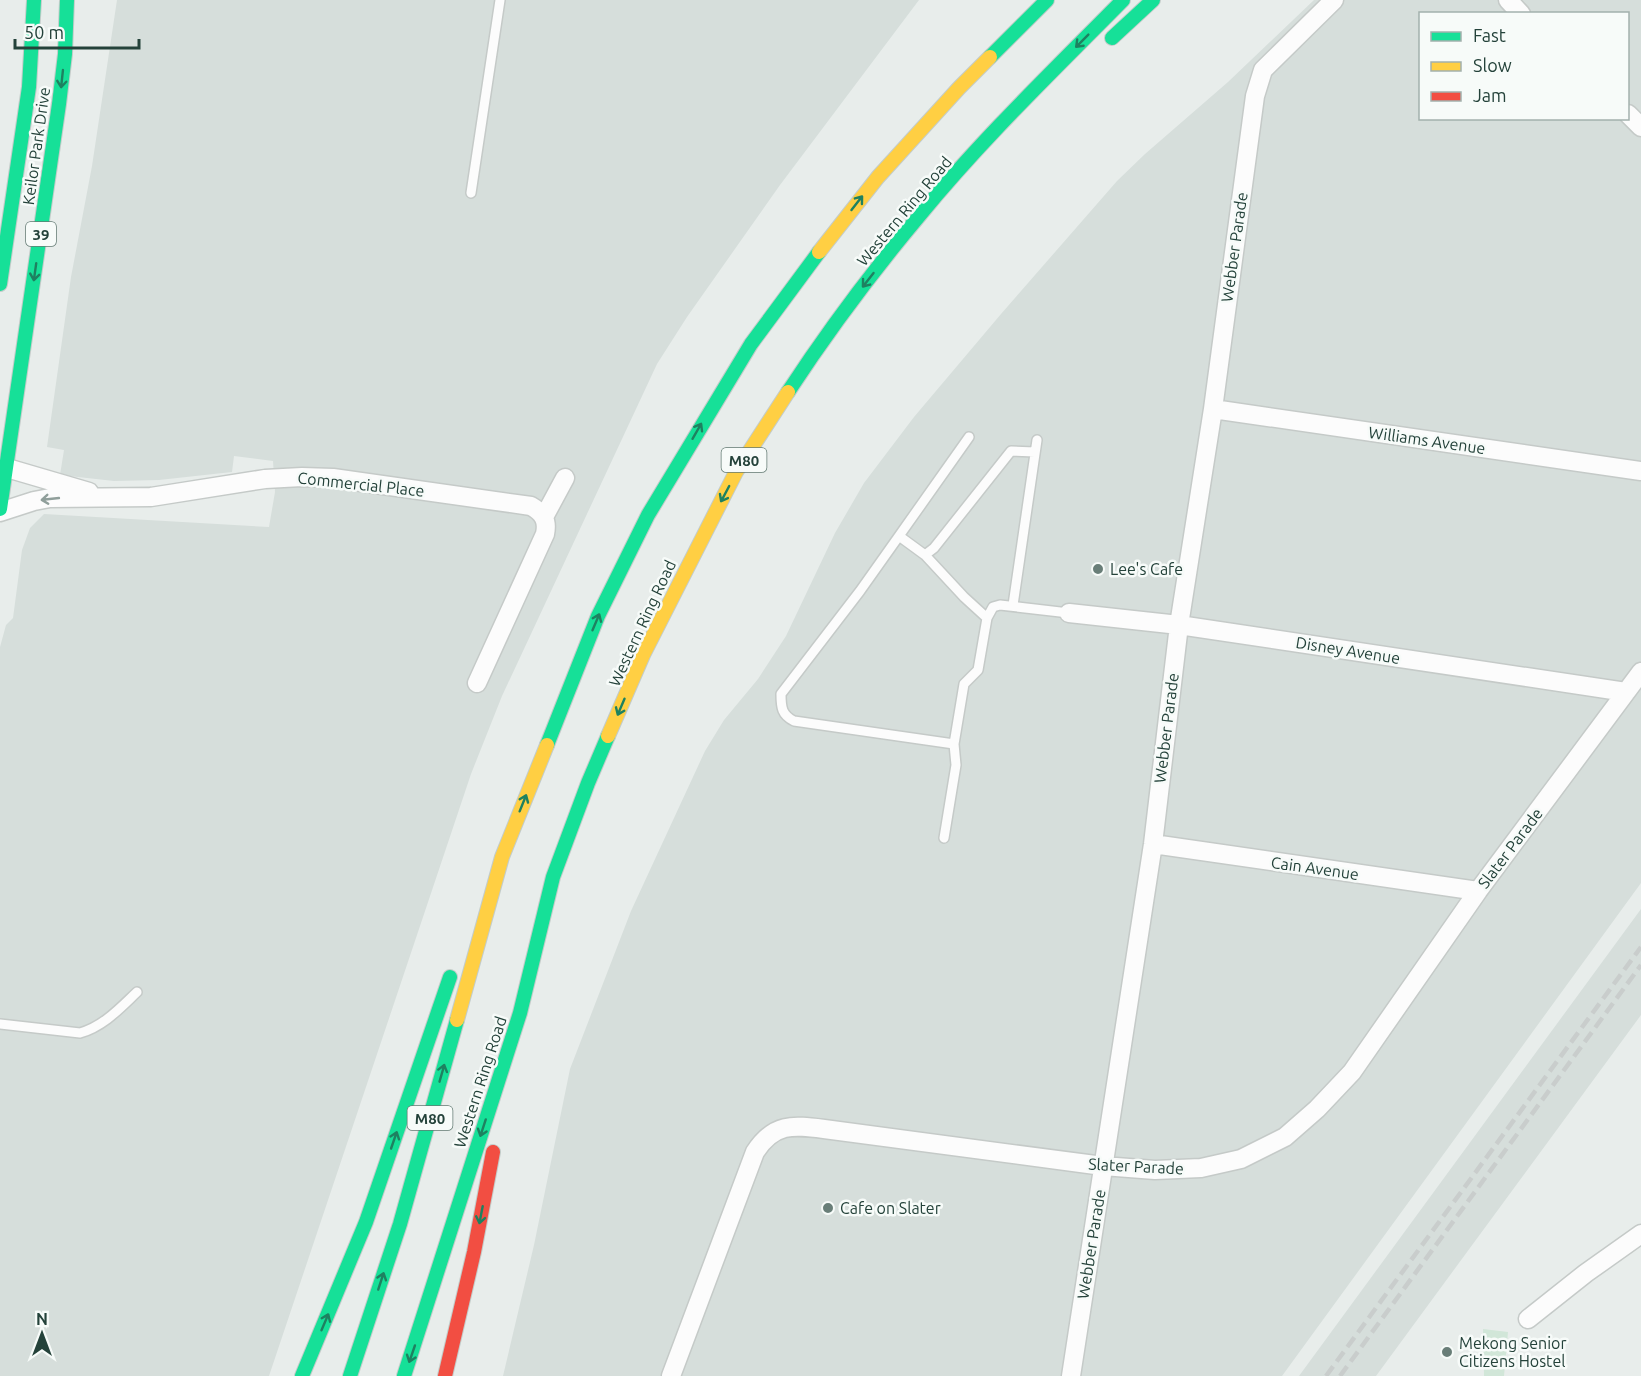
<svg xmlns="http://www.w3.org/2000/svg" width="1641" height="1376" font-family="Ubuntu,sans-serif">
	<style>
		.built { fill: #d6dedb; fill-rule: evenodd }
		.green { fill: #d1e6d8 }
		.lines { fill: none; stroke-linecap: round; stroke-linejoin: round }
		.lane-casing { stroke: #c5cac8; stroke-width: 12 }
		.street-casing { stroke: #c5cac8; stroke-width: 21 }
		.fast-casing { stroke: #c3ccc9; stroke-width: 16 }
		.slow-casing { stroke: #c3ccc9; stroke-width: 16 }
		.jam-casing { stroke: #c3ccc9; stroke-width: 16 }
		.lane { stroke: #fcfcfc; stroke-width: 9 }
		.street { stroke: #fcfcfc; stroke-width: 18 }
		.fast { stroke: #16e098; stroke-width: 14 }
		.slow { stroke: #ffcf43; stroke-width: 14 }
		.jam { stroke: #f24e42; stroke-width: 14 }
		.rail { stroke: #c9cdcc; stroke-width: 4.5; stroke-dasharray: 12 6; stroke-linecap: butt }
		.oneway { stroke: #1e8160 }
		.oneway2 { stroke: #909f9b }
		.poi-dot { fill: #697e78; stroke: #f7fbf9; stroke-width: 2 }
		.labels { text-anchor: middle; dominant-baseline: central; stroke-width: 5; stroke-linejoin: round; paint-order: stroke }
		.shield { fill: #f7fbf9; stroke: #637a73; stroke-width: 1.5 }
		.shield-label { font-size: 15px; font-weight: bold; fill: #24423a }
		.street-label { font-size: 16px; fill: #24423a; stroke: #f7fbf9 }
		.poi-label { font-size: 16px; fill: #24423a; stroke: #f7fbf9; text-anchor: start }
	</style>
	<rect width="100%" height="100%" fill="#e8edeb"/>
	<path class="built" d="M117,0H919L780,185L687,317L657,364L502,696L471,774L269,1376H0V647L6,625L13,618L22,550L30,528L44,514L269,527L275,492L273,461L234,456L232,472L159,480L114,481L60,475L64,450L47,447L71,277L92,166Z
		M1314,0H1641V883L1282,1376H503L534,1245L570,1069L631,911L705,751L724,720L758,679L786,636L835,533L864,483L914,417L1001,314L1117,181L1145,154L1228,82ZM1420,14H1628V118H1420Z
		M1641,909V1015L1376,1376H1299Z"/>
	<path class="green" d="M1483,1329L1508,1332L1504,1376H1484Z"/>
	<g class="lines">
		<defs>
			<path id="lane" d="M471,193L500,0
				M899,536L969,437
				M925,555L964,597L987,618
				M1013,605L1037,440
				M954,744L794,721C782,715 781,708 781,694L860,591L899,536L925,555L934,548L1011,451L1035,452
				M944,838L956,765L954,744L964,684L978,670L987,618L993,607L1000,605L1069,613
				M0,1024L80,1033C104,1026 120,1008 137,992"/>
			<path id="street" d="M1508,0L1521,14
				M1628,114L1641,127
				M1213,409L1641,471
				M7,468L89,492
				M0,512L34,501L50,498L151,497L265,479L302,477L333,478L531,506C543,513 548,520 545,534L477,683
				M544,517L565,478
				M1069,613L1179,625L1626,692
				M1153,844L1478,891
				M1528,1319L1586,1273L1641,1234
				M671,1376L755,1152C774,1123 792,1125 824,1129L1103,1166L1155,1170L1201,1168L1241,1159L1285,1137L1317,1109L1352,1072L1478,891L1641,672
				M1071,1376L1153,844L1179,625L1213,409L1255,96L1263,70L1334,0"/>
			<path id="fast" d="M1112,38L1153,0
				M990,57L1047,0
				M0,284L29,87L34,0
				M788,392C828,331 872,272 919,216C982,139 1054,70 1123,0
				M0,509L59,104L65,54L67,0
				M547,745L598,616L648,515L751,344L819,252
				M302,1376L366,1222L450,977
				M350,1376L400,1224L457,1020
				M404,1376L520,1013L553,877L588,783L608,736"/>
			<path id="slow" d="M819,252L878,177L959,88L990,57
				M608,736L643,655L736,472L788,392
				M457,1020L502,857L547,745"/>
			<path id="jam" d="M445,1376L474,1252L493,1152"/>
		</defs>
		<use href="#lane" class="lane-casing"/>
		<use href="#street" class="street-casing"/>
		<use href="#fast" class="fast-casing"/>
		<use href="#slow" class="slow-casing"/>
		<use href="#jam" class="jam-casing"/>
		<use href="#lane" class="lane"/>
		<use href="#street" class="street"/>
		<use href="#fast" class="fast"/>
		<use href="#slow" class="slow"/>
		<use href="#jam" class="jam"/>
		<path class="rail" d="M1326,1376L1641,947
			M1340,1376L1641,965"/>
	</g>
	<defs><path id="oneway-shaft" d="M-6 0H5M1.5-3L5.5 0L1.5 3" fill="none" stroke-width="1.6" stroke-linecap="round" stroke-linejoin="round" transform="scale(1.5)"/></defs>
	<g class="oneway">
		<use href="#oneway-shaft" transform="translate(1082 41) rotate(135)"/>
		<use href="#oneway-shaft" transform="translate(62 79) rotate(96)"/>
		<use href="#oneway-shaft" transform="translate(857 203) rotate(-52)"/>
		<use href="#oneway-shaft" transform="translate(35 272) rotate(98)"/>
		<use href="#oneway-shaft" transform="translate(868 280) rotate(128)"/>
		<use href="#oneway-shaft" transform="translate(697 431) rotate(-60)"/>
		<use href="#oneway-shaft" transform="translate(725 494) rotate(118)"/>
		<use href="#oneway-shaft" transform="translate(596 622) rotate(-67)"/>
		<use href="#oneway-shaft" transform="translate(621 707) rotate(113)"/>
		<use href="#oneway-shaft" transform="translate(523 803) rotate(-68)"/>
		<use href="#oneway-shaft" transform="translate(442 1073) rotate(-74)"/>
		<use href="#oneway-shaft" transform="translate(483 1128) rotate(108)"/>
		<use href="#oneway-shaft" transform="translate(394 1140) rotate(-71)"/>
		<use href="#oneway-shaft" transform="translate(481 1215) rotate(101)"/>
		<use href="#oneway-shaft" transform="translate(381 1281) rotate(-72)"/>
		<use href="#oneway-shaft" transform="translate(325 1322) rotate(-67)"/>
		<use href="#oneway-shaft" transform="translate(412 1354) rotate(109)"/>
	</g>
	<use class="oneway2" href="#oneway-shaft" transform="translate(50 499) rotate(174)"/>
	<g class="poi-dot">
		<circle cx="1098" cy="569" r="6"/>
		<circle cx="828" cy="1208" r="6"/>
		<circle cx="1447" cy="1352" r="6"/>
	</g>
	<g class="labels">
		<g class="shield">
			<rect x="26" y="222" width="30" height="24" rx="4.5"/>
			<rect x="721.5" y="448" width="45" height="24" rx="4.5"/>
			<rect x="407.5" y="1106" width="45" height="24" rx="4.5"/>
		</g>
		<g class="shield-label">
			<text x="41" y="234">39</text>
			<text x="744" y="460">M80</text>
			<text x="430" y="1118">M80</text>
		</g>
		<g class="street-label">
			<text transform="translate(36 146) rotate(-82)">Keilor Park Drive</text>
			<text transform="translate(904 211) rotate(-50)">Western Ring Road</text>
			<text transform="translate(1234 247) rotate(-82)">Webber Parade</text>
			<text transform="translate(1427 440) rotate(8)">Williams Avenue</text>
			<text transform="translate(361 484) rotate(6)">Commercial Place</text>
			<text transform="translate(642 623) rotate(-65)">Western Ring Road</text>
			<text transform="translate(1348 650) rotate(9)">Disney Avenue</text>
			<text transform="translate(1166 728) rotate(-83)">Webber Parade</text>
			<text transform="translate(1510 848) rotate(-53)">Slater Parade</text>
			<text transform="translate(1315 868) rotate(8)">Cain Avenue</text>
			<text transform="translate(480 1082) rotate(-72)">Western Ring Road</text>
			<text transform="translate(1136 1166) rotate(3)">Slater Parade</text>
			<text transform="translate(1091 1244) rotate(-81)">Webber Parade</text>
		</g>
		<g class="poi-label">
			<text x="1110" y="569">Lee's Cafe</text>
			<text x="840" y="1208">Cafe on Slater</text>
			<text x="1459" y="1343">Mekong Senior<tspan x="1459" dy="18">Citizens Hostel</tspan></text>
		</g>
	</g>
	<rect x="1419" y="12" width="210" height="108" fill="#f7fbf9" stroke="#a3b1ad" stroke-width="1.5"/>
	<rect x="1431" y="32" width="30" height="9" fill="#16e098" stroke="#a3b1ad" stroke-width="1.5"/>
	<text x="1473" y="42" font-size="18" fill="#24423a">Fast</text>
	<rect x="1431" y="62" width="30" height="9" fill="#ffcf43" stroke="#a3b1ad" stroke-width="1.5"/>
	<text x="1473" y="72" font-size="18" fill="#24423a">Slow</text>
	<rect x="1431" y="92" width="30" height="9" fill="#f24e42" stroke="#a3b1ad" stroke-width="1.5"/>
	<text x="1473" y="102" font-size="18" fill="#24423a">Jam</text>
	<g transform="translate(42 1334)" stroke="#f7fbf9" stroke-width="4.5" paint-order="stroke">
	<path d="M0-4.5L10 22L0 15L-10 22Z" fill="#24423a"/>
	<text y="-9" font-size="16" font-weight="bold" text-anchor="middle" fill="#24423a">N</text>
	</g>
	<path d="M15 39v9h124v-9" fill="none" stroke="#24423a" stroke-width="3"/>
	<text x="24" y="39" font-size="18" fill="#24423a" stroke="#f7fbf9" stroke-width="4.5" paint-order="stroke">50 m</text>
</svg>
